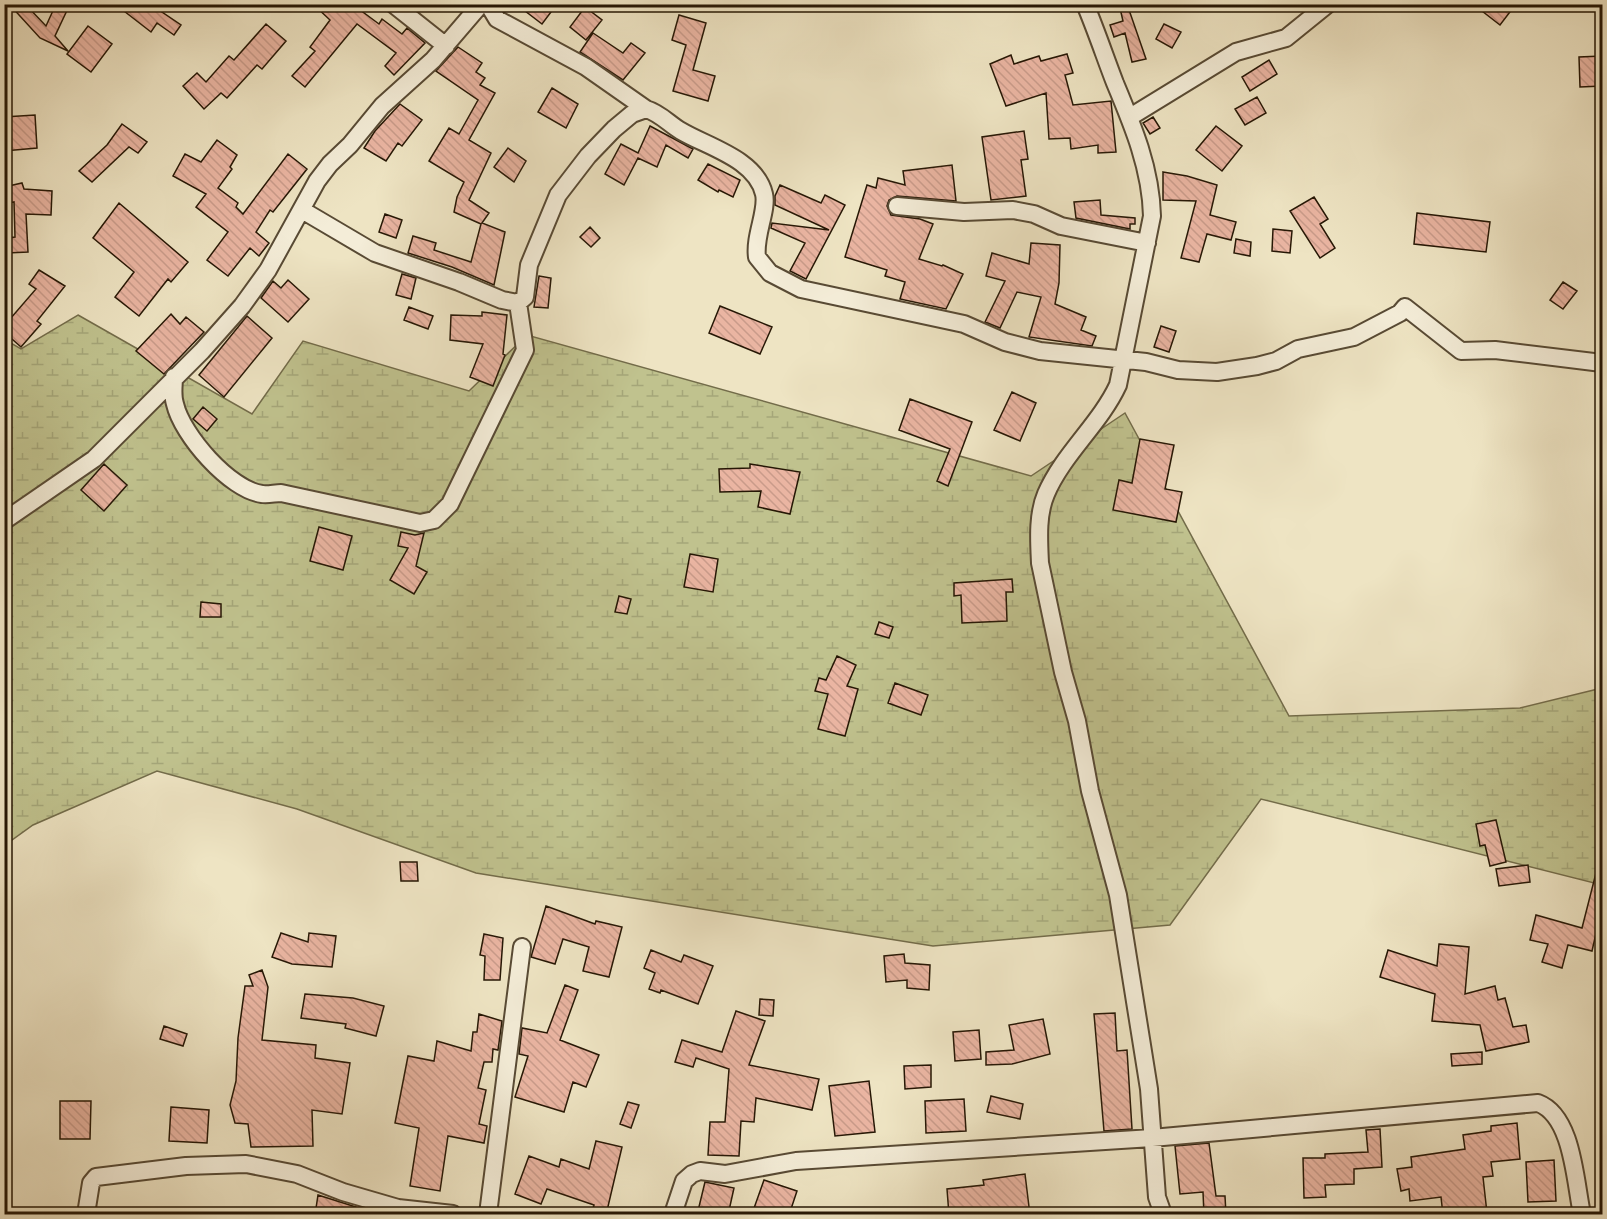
<svg xmlns="http://www.w3.org/2000/svg" width="1607" height="1219" font-family="Alegreya,serif">
	<style>
		.wetland { fill: url(#wetland-marsh); stroke: #736c4a; stroke-width: 1.5 }
		.building { fill: url(#building-back-hatch); stroke: #261705; stroke-width: 1.5 }
		.lines { fill: none; stroke-linecap: round; stroke-linejoin: round }
		.minor-casing { stroke: #584a34; stroke-width: 20 }
		.minor { stroke: #f4edd8; stroke-width: 16 }
	</style>
	<defs>
		<pattern id="wetland-marsh" width="20" height="14" patternUnits="userSpaceOnUse" patternTransform="scale(1.5)"><rect width="20" height="14" fill="#c0c28e"/><path d="M1 5h8M5 5V1M11 12h8M15 12V8" fill="none" stroke="#a5a679"/></pattern>
		<pattern id="building-back-hatch" width="6" height="6" patternUnits="userSpaceOnUse" patternTransform="scale(1.5)"><rect width="6" height="6" fill="#eab5a2"/><path d="M-1 5l2 2M0 0l6 6M5-1l2 2" fill="none" stroke="#c99b8a"/></pattern>
	</defs>
	<rect width="100%" height="100%" fill="#eee4c3"/>
	<filter id="stains"><feTurbulence type="fractalNoise" baseFrequency=".00333" numOctaves="4"/><feColorMatrix values="0 0 0 0 .2 0 0 0 0 .09 0 0 0 0 .02 0 0 0 .5 -.17"/></filter>
	<radialGradient id="worn" r=".72"><stop offset=".6" stop-color="#630" stop-opacity="0"/><stop offset="1" stop-color="#630" stop-opacity=".3"/></radialGradient>
	<path class="wetland" d="M78,315L252,414L303,341L469,391L527,335L1031,476L1125,413L1289,716L1520,708L1602,688V879L1598,884L1261,799L1170,925L933,946L476,873L297,809L157,771L33,825L5,845L4,339L21,349Z"/>
	<path class="building" d="M9,4H25L46,26L56,4H70L55,36L68,51L40,38Z
		M115,4H167L162,12L181,25L174,35L157,23L151,32Z
		M313,4H330L337,11L342,4H352L379,24L382,19L402,34L407,28L425,43L394,75L385,66L396,53L357,24L305,87L292,76L315,51L310,47L330,20Z
		M516,4H557L542,24Z
		M1119,4H1127L1146,59L1132,62L1125,33L1114,37L1110,25L1123,21Z
		M1473,4H1516L1500,25Z
		M585,7L602,20L586,40L570,27Z
		M679,15L706,23L693,70L715,76L708,101L673,91L686,45L672,40Z
		M266,24L286,41L262,69L257,65L227,98L221,93L204,109L183,86L197,73L206,82L229,56L234,60Z
		M1164,24L1181,32L1172,48L1156,39Z
		M88,26L112,44L91,72L67,54Z
		M593,33L623,53L631,43L645,53L623,80L580,52Z
		M458,47L482,63L476,72L485,78L480,85L495,93L469,140L491,153L469,200L489,213L482,223L505,232L494,285L452,267L408,253L413,236L436,243L434,250L471,262L481,224L454,212L457,197L464,182L429,161L449,128L459,134L478,100L436,71Z
		M1067,54L1073,73L1065,75L1073,105L1111,101L1116,152L1098,153V145L1071,149L1070,138L1049,139L1046,93L1006,106L990,64L1011,55L1014,64L1039,56L1041,61Z
		M1602,56V86L1580,87L1579,57Z
		M1269,60L1277,74L1250,91L1242,77Z
		M552,88L578,104L566,128L538,112Z
		M1257,97L1266,113L1245,125L1235,109Z
		M400,104L422,120L402,146L398,143L386,161L364,148L375,131Z
		M35,115L37,148L4,151V117Z
		M1153,117L1160,128L1150,134L1143,123Z
		M122,124L147,142L138,153L129,147L92,182L79,171L107,145Z
		M650,126L693,149L688,158L666,145L657,167L638,158L624,185L605,174L621,144L638,153Z
		M1216,126L1242,146L1222,171L1196,150Z
		M1024,131L1028,159L1021,160L1026,196L991,200L982,137Z
		M217,140L237,155L230,167L232,169L218,188L238,203L236,207L243,214L288,154L307,169L273,212L270,210L256,232L269,243L259,256L250,248L228,276L207,260L228,232L196,207L206,194L173,176L185,154L201,162Z
		M508,148L526,161L514,182L494,167Z
		M708,164L740,180L733,197L719,190L718,192L698,180Z
		M952,165L956,201L897,196L889,200L887,206L891,215L920,219L933,224L919,259L942,266L943,265L963,274L946,309L900,299L905,282L885,276L887,270L845,257L867,185L876,188L878,178L905,185L903,171Z
		M1163,172L1187,176L1217,185L1210,215L1236,222L1231,240L1207,234L1199,262L1181,258L1196,201L1163,200Z
		M22,183L24,189L52,191L51,215L26,214L28,252L7,253V238L15,237L14,202L4,204V187Z
		M780,185L821,203L825,195L845,205L806,279L790,271L805,243L771,228L772,223L829,230L775,205V196Z
		M1314,197L1328,219L1320,224L1335,248L1320,258L1290,211Z
		M1100,200L1101,215L1135,218V224H1130V229L1076,218L1074,202Z
		M119,203L188,262L171,282L168,279L139,316L115,297L134,272L93,238Z
		M1417,213L1490,222L1486,252L1414,244Z
		M385,214L402,220L396,238L379,232Z
		M590,227L600,238L591,247L580,237Z
		M1273,229L1292,231L1290,253L1272,251Z
		M1236,239L1251,242L1250,256L1234,253Z
		M1031,243L1060,245L1059,283L1055,304L1086,317L1081,330L1096,336L1092,346L1029,337L1041,297L1017,292L1000,328L985,322L1005,281L986,276L992,253L1029,264Z
		M39,270L65,286L37,321L41,324L21,347L4,332V326L36,289L29,284Z
		M402,274L416,278L411,299L396,295Z
		M539,276L551,278L548,308L534,307Z
		M288,280L309,299L288,322L261,298L273,281L281,288Z
		M1563,282L1577,291L1563,309L1550,300Z
		M720,306L772,327L760,354L709,333Z
		M409,307L433,316L428,329L404,320Z
		M482,312L507,315L503,354L505,355L493,386L470,377L483,344L450,340L451,315L482,316Z
		M171,314L180,324L186,317L204,332L164,374L136,351Z
		M247,316L272,338L224,397L199,375Z
		M1161,326L1176,331L1169,352L1154,347Z
		M1012,392L1036,403L1020,441L994,430Z
		M910,399L972,422L948,486L937,481L950,449L899,430Z
		M203,407L217,419L207,431L193,419Z
		M1140,439L1174,445L1165,489L1182,492L1176,522L1113,510L1119,480L1132,483Z
		M104,464L127,485L104,511L81,490Z
		M750,464L800,472L790,514L758,507L761,491L720,492L719,469L750,468Z
		M319,527L352,536L343,570L310,561Z
		M401,532L415,535L424,533L416,566L427,572L414,594L390,580L408,548L398,546Z
		M690,554L718,559L713,592L684,587Z
		M1012,579L1013,592H1006L1007,621L962,623L961,595L954,596V583Z
		M619,596L631,599L627,614L615,612Z
		M201,602L221,604V617H200Z
		M879,622L893,627L889,638L875,634Z
		M837,656L856,665L847,686L858,689L845,736L818,729L828,694L815,691L819,678L826,680Z
		M895,683L928,695L921,715L888,703Z
		M1496,820L1506,862L1490,866L1485,845L1480,846L1476,824Z
		M400,862H417L418,881H401Z
		M1528,865L1530,882L1499,886L1496,869Z
		M1597,869H1602V907L1592,951L1568,945L1562,968L1542,962L1548,944L1530,940L1536,915L1582,928Z
		M546,906L595,924L596,921L622,927L609,977L583,971L589,947L563,939L555,964L531,957Z
		M281,933L308,942L309,933L336,936L332,967L292,964L272,957Z
		M484,934L503,938L500,980H484L485,956L480,955Z
		M1439,944L1469,947L1465,994L1495,986L1498,1000L1505,998L1513,1027L1526,1025L1529,1042L1486,1051L1480,1025L1432,1021L1435,994L1380,977L1388,950L1437,966Z
		M651,950L681,962L684,955L713,966L698,1004L661,990L660,993L649,989L655,973L644,968Z
		M904,954L905,963L930,965L929,990L907,988V980L886,982L884,956Z
		M262,970L268,987L262,1040L316,1045L315,1058L350,1063L342,1114L312,1110L313,1146L251,1147L248,1124L235,1123L230,1105L236,1081L238,1038L245,986H253L249,975Z
		M565,985L578,990L560,1040L599,1055L586,1087L573,1082L564,1112L515,1097L528,1056L519,1054L522,1028L547,1033Z
		M305,994L353,998L384,1006L376,1036L345,1028L346,1024L301,1018Z
		M760,999L774,1000L773,1016L759,1015Z
		M736,1011L765,1021L749,1065L819,1079L812,1110L756,1098L754,1122L741,1121L739,1156L708,1155L710,1122H725L729,1069L696,1058L693,1067L675,1062L682,1040L722,1052Z
		M1115,1013L1117,1051L1127,1050L1132,1129L1104,1131L1094,1014Z
		M479,1014L502,1021L498,1050L493,1049L492,1062H484L478,1088L486,1090L479,1124L487,1126L484,1143L448,1136L440,1191L410,1186L419,1128L395,1123L408,1056L434,1061L437,1041L471,1051L473,1032H477Z
		M1043,1019L1050,1054L1012,1064L986,1065V1052L1014,1050L1009,1025Z
		M164,1026L187,1034L183,1046L160,1039Z
		M979,1030L981,1059L955,1061L953,1032Z
		M1482,1052V1064L1452,1066L1451,1054Z
		M931,1065V1087L905,1089L904,1066Z
		M869,1081L875,1132L835,1136L829,1086Z
		M991,1096L1023,1104L1020,1119L987,1112Z
		M964,1099L966,1131L926,1133L925,1101Z
		M60,1101H91L90,1139H60Z
		M628,1102L639,1105L631,1128L620,1124Z
		M171,1107L209,1110L207,1143L169,1141Z
		M1517,1123L1520,1159L1491,1162L1493,1176L1483,1177L1487,1213L1443,1215L1441,1197L1410,1201L1409,1189L1401,1191L1397,1169L1412,1167L1411,1157L1465,1149L1463,1135L1491,1131V1126Z
		M1380,1129L1382,1167L1354,1169V1184L1325,1185L1326,1197L1304,1198L1303,1158H1325V1154L1368,1152L1366,1130Z
		M596,1141L622,1147L606,1215H591L594,1205L547,1189L541,1204L515,1194L529,1156L559,1167L561,1159L589,1169Z
		M1209,1143L1216,1196H1225L1226,1215H1204L1203,1192L1180,1194L1175,1146Z
		M1554,1160L1556,1201L1528,1202L1526,1162Z
		M1025,1174L1030,1215H949L947,1189L984,1185L983,1180Z
		M764,1180L797,1191L789,1215H764L753,1211Z
		M705,1182L734,1188L728,1215H697Z
		M318,1195L356,1207L355,1215H315Z"/>
	<g class="lines">
		<defs>
			<path id="minor" d="M393,4L446,46
				M488,4L497,19L586,67L646,109C660,113 669,124 681,131C708,147 756,159 764,194C768,210 754,236 757,257L770,273L801,289L964,324L1005,342L1040,351L1146,362L1178,370L1217,372L1257,366L1276,361L1298,349L1354,337L1400,313L1405,307L1461,351L1495,350L1602,363
				M1085,4C1096,30 1105,57 1115,83C1133,126 1151,169 1152,216L1118,385C1100,424 1063,454 1046,494C1037,515 1039,541 1040,563L1063,672L1077,721L1090,791L1118,895L1149,1089L1157,1197L1163,1214
				M1130,117L1236,52L1286,38L1328,4
				M897,206L964,212L1013,210L1034,214L1061,226L1147,243
				M302,210L375,253L459,282L502,300L518,303L525,297L529,265L558,195L588,156L614,129L632,114L646,109
				M174,377C174,385 172,395 175,404C182,435 230,490 262,494C268,495 275,493 281,493L420,523L434,520L450,504L525,350L518,303
				M4,521L94,459L202,351L242,306L268,270L317,181L330,164L350,145L382,106L433,60L481,4
				M86,1214L91,1183L96,1177L186,1166L246,1164L297,1174L343,1192L398,1208L453,1214
				M488,1214L522,947
				M673,1214L684,1181L692,1174L700,1171L725,1174L796,1161L1152,1138L1538,1103C1573,1116 1575,1182 1582,1214"/>
		</defs>
		<use href="#minor" class="minor-casing"/>
		<use href="#minor" class="minor"/>
	</g>
	<rect width="1607" height="1219" fill="none" stroke="#eee4c3" stroke-width="24"/>
	<rect x="6" y="6" width="1595" height="1207" fill="none" stroke="#261705" stroke-width="3"/>
	<rect x="12" y="12" width="1583" height="1195" fill="none" stroke="#261705" stroke-width="1.5"/>
	<rect width="100%" height="100%" filter="url(#stains)"/>
	<rect width="100%" height="100%" fill="url(#worn)"/>
</svg>
